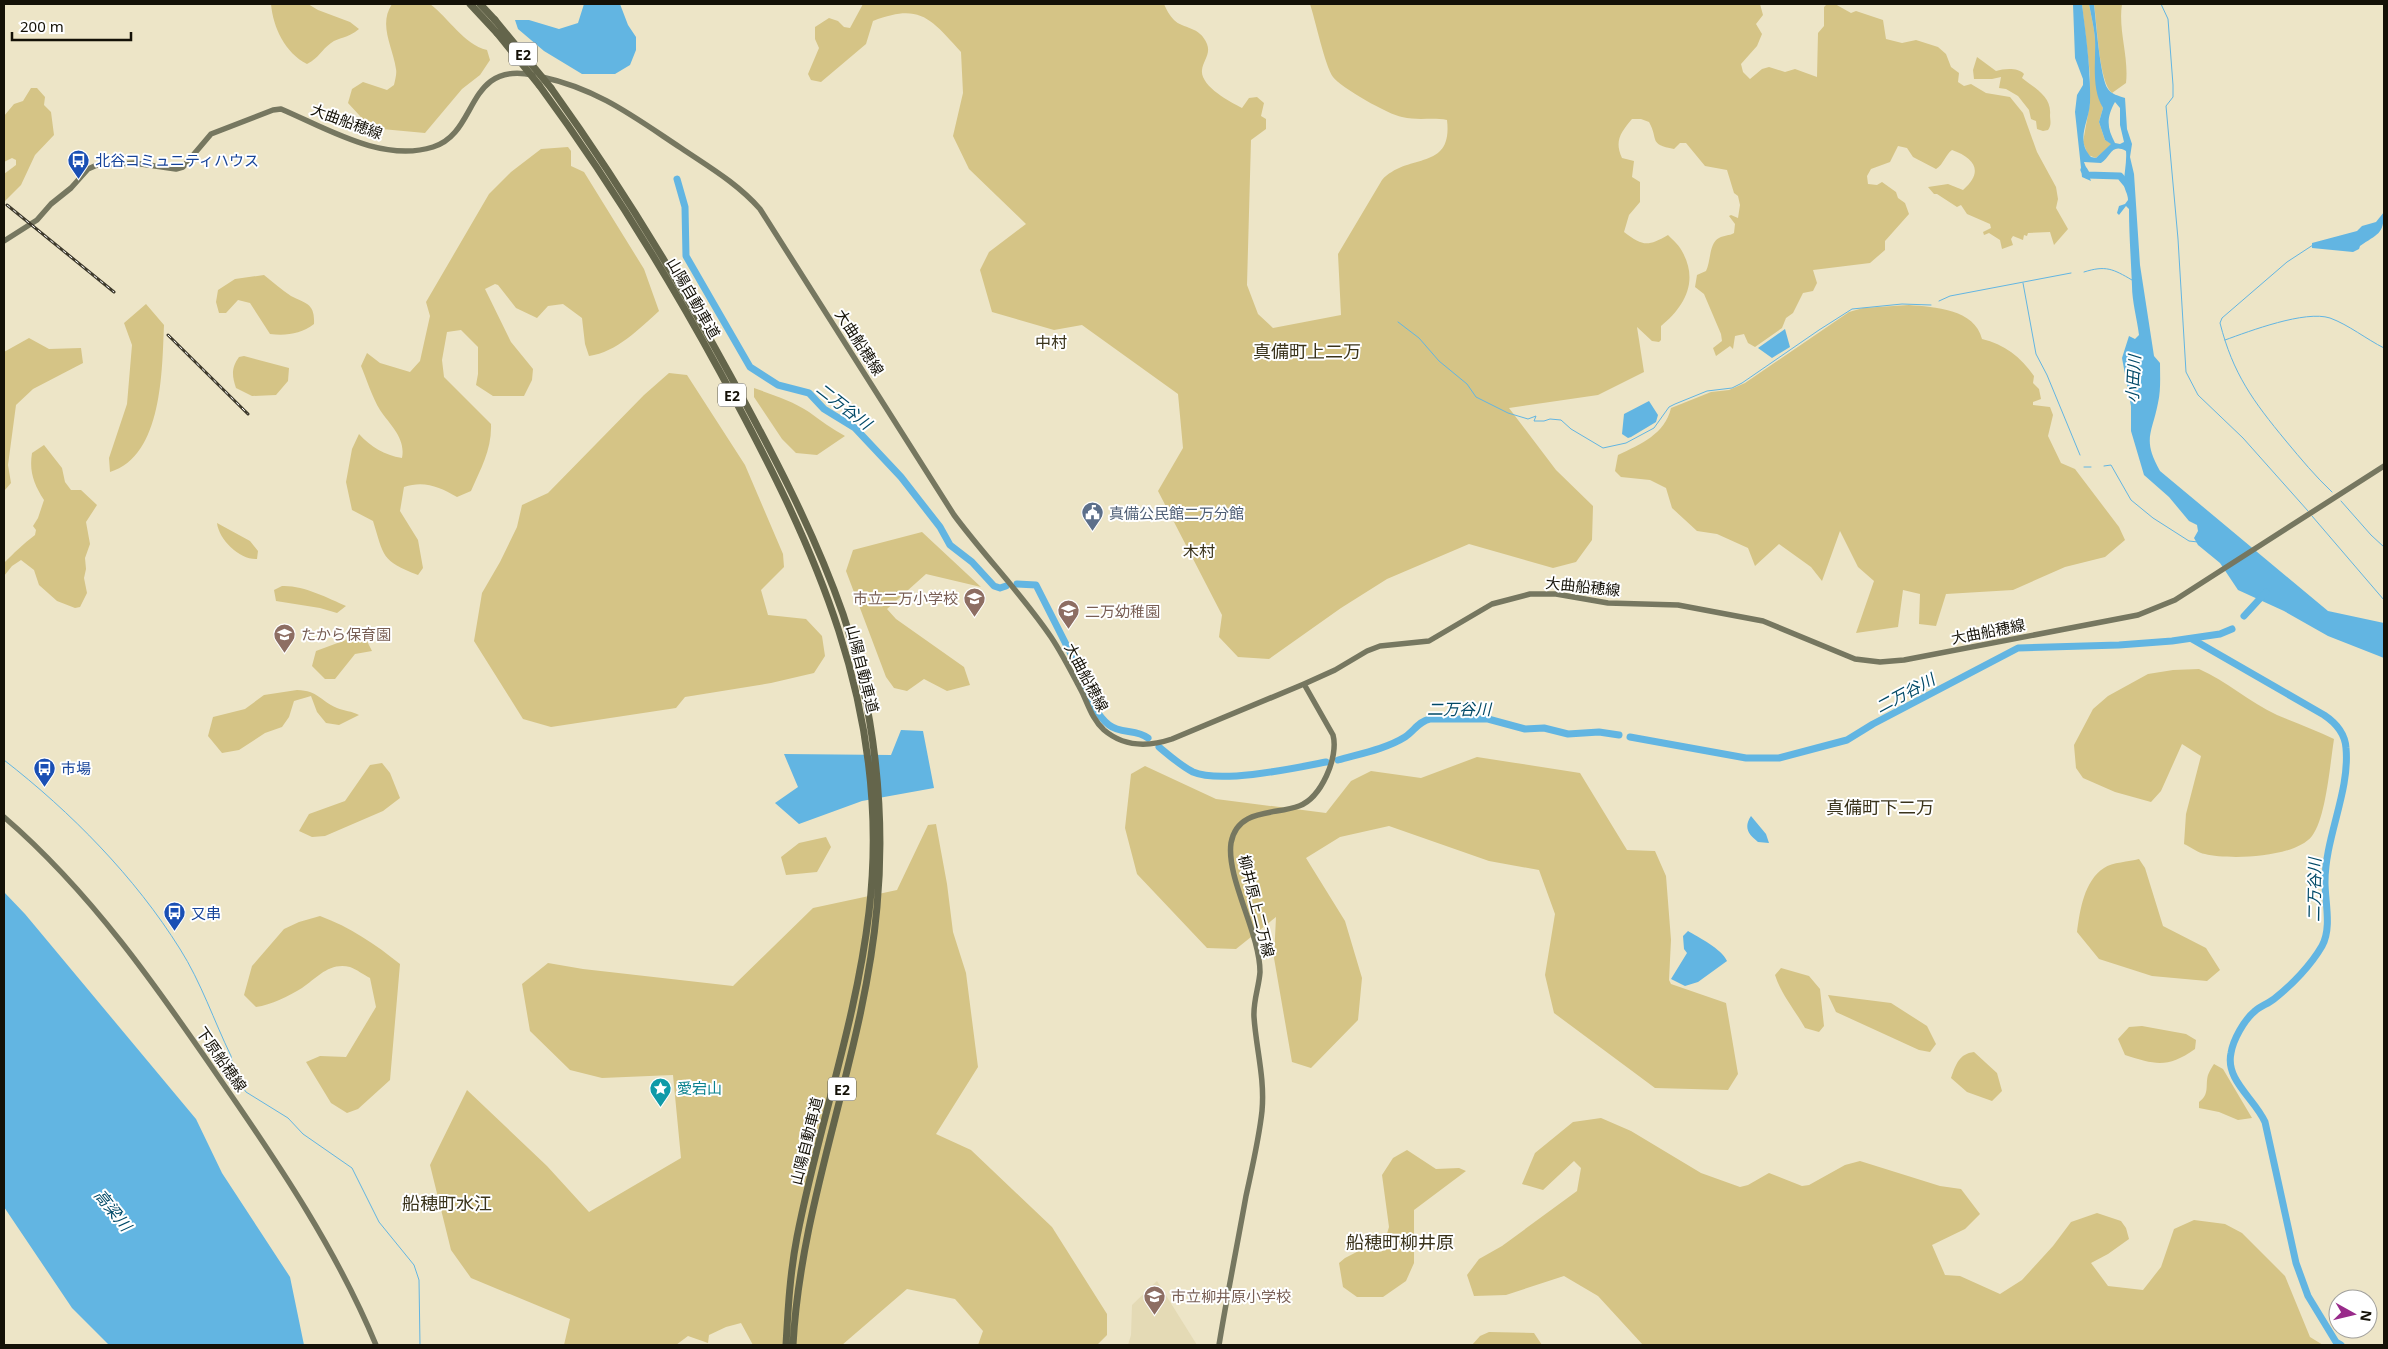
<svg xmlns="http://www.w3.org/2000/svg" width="2388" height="1349" font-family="'Noto Sans','Noto Sans JP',sans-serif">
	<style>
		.built { fill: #e4dab5 }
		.green { fill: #d5c486 }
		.water { fill: #62b5e2; fill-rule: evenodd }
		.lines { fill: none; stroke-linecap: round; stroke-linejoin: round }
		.stream { stroke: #62b5e2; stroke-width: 1 }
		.river { stroke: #62b5e2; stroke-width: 7 }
		.major { stroke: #767760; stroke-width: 5.5 }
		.highway { stroke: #64654b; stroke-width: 7 }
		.rail-casing { stroke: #3e3a2c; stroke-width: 3 }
		.rail { stroke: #fff; stroke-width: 1; stroke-dasharray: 4; stroke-linecap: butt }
		.highway-bridge { stroke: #64654b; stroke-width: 7 }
		.labels { text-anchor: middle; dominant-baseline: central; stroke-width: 4; stroke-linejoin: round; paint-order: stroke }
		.shield { fill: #fff; stroke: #5a5851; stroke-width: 1 }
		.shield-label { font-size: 14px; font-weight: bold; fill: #141107 }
		.street-label { font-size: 15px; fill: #141107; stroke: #fff }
		.transit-label { font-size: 15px; fill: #164399; stroke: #fff; text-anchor: start }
		.service-label { font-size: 15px; fill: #4e5e75; stroke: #fff; text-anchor: start }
		.education-label { font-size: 15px; fill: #785e54; stroke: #fff; text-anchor: start }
		.culture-label { font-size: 15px; fill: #0d838f; stroke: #fff; text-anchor: start }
		.neighbourhood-label { font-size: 16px; fill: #3a331b; stroke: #fff }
		.water-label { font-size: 16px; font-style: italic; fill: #004967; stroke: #fff }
		.quarter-label { font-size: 18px; fill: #3a331b; stroke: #fff }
	</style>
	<rect width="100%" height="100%" fill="#ede5c7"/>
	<path class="built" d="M1157,1281L1197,1345H1128L1131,1335L1132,1305Z"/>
	<path class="green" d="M271,4H308L318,10L350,22L359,29C347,39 339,37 331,43C321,50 320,57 307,64C285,53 273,27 271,4Z
		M392,4H430C449,18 463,44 487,50L490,60L480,75L462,89L425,133L371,128L348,103L352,89L363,82L387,90L394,85C395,80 397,74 396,69C393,47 378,25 392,4Z
		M863,4H1164C1166,9 1170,16 1174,20C1183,29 1200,26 1207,44C1211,54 1203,61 1202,70C1200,86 1230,102 1242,108L1249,98L1257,97L1264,103L1261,116L1266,119V129L1251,140L1247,285L1258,314L1273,328L1341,315L1338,254L1382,180C1408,152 1453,172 1447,120C1432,117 1419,121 1402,117C1389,115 1340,87 1333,77C1325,66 1315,19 1310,4H1760L1763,15L1756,24L1762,34L1757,46L1741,64L1743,72L1750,79L1762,69L1769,67L1785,72L1795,69L1817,77L1818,33L1824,26V7L1827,4H1835L1851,13L1856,11L1883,20L1886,39L1902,43L1916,40L1938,47L1946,54L1951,67L1959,73L1958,82L1964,86L1971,84L1986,93L2010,97L2023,113L2037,152L2056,187L2058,199L2056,208L2068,229L2054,245L2050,232L2028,233L2027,236L2024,235L2023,240L2013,236L2011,239L2013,245L2002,249L2000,240L1989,233L1984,235L1983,232L1991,228L1990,224L1967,214L1961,205L1957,207L1937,194H1934L1928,187L1948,184L1963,190C1984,172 1975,158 1952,150C1945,155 1944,164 1936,169L1913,157L1907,148L1898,146L1890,162L1871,169L1867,176L1868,184L1877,185L1882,182L1896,192L1898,198L1905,203L1909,214L1885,241V250L1870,263L1813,270L1817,283L1813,291L1803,293L1793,313L1786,318L1782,328L1755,347L1748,343L1744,334L1735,336L1733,349L1730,346L1716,356L1713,348L1722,341L1721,334L1704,294L1695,287L1697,275L1706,271C1711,261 1709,243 1719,238C1724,235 1729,236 1734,233L1735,224L1729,216L1731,215L1738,218L1740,205L1738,196L1734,193L1727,170L1705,166L1686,143H1680L1674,149C1648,144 1659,140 1649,122L1641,119H1632C1621,132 1614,141 1622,158L1634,161L1632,177L1640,182V202L1629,215L1624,232C1643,246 1647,247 1668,235C1673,240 1680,246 1683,253C1699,283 1683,308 1661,326V340L1659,342L1652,341L1637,327L1644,372L1598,395L1509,408L1556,470L1593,506L1592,540L1576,562L1553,568L1469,544L1387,579L1341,608L1269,659L1238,657L1219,637L1222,615L1158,491L1183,448L1178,394L1082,325L1054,330L992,312L980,270L989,252L1026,224L969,169L953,136L963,93L961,52C930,18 920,3 873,21L866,44L821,82L811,80L808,74L819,48L815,39V27L829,18L838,21L844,27L850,28Z
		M2082,4H2089C2091,15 2094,27 2095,39C2096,63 2093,85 2103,108L2099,122L2105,140L2112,144L2096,158L2088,155L2083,142L2090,103V75Z
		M2094,4H2122C2118,31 2129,56 2126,83L2112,93C2099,83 2097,23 2094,4Z
		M1977,57L1996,71C2004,69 2017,67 2024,74L2022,78C2034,88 2052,96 2050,115C2050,121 2052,124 2048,130L2043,131L2037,129L2036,121L2031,119L2029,110L2018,96L2006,89L1999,88L2001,77L1992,79H1974L1973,70Z
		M31,88H37L45,97L44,105L51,112L54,135L35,155L21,185L4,202V174L16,165V160L12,158L4,162V116L14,104L23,101Z
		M568,147L571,151V166L584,172L644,269L659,311C639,329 617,352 589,356L585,344L582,318L563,304L548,306L537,318L516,308L498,285L495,284L485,289L511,342L533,369L532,380L524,396H493L476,385L478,374V347L461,330L447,332L442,360L444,377L491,424C492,449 481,468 471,491L457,497C440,487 424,480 404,487L400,511L418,540L423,568L418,575C381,561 384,556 373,521L352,510L346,482L352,449L359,434C371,447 384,455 402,458C406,438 390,425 380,410C372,397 367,380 361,366L367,353L380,363L410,372L420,361L430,316L426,302L489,194L511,172L541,149Z
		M264,275C273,282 282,290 291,296C306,304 315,303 314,324C301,334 286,336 270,334L250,303L238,300L226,313H219L216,302L218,290L235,279Z
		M146,304L164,325C162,369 163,456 110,472L109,458L127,404L132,345L124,323Z
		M1909,305C1934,307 1975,309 1982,339C2004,344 2021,357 2034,376L2033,383L2039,389L2041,399L2033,402V405L2050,407L2053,415L2048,436L2061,463L2075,469L2119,527L2125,540L2105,557L2065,567L2013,590L1946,594L1936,626L1919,624L1920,594L1903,590L1898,627L1856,633L1874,581L1858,567L1840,531L1822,581L1811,567L1779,544L1755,566L1748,548L1717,534L1697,531L1672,508L1666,488L1650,480L1621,477L1615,471L1618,455C1641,444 1665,434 1671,408L1711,392L1729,390L1745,383L1849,312L1863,308Z
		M29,338L49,349L81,348L83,363L33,389L16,405L8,465L11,483L5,490L4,352Z
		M244,356L289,368L288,381L276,395L252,396L236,388C232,376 231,368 239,357Z
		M669,373L687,375L745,465L783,554L784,567L761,590L768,615L806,619L822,636L825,656L814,673L771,683L685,697L676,708L551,727L523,719L474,641L482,593L500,562L517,527L522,505L548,493L644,395Z
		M754,388C773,395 793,401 809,412C821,421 832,429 845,436L817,455L796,453L782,439L754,397Z
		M44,445L62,468L65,482L71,490H81L97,505L86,522L90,544L85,558L86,569L84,578L87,593L80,607L75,608L57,601L39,585L34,570L21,560L12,566L4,576V563C14,553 23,544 35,535L36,530L33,526L38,518L44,500C34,484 29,472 32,453Z
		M217,523L250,541L258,551L257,559C240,560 219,540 217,523Z
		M922,532L981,587L926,574L887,609L896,619L964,667L970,685L947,691L924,679L907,691L894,688L886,677L846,571L853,550Z
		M282,586C303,585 328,598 346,606L337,613L320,608L276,601L274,590Z
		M359,635L367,641L372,651L355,654L335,679H325L312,666L316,651Z
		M2199,669C2227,681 2249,702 2277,715C2296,723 2315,730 2334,739C2330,764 2326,818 2312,836C2295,858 2229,860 2205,854C2198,853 2191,847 2184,844L2186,814L2201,756L2182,744L2161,791L2151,802L2115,792L2083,778L2076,768L2074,745L2093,709L2108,696L2148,674L2173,670Z
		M297,690C319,691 319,700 337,708C344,711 352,711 359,715L339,725L326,723L317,712L311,696L294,701L289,717L282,727L265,733L239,750L222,753L208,736L213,717L245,709L264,695Z
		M1477,757L1580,773L1627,850L1655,851L1666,876L1671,940L1669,980L1671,984L1726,1003L1738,1074L1728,1090L1655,1088L1554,1013L1545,975L1555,914L1539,870L1489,861L1389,826L1340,837L1306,858L1345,921L1362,978L1358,1020L1311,1068L1292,1062L1274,958L1276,917L1236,949L1207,948L1137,874L1125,828L1131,774L1145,766L1216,799L1326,813L1351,781L1371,771L1421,778Z
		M382,763L390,773L400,798L383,811L325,836L312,837L299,831L309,814L345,801L370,765Z
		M936,824L947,884L953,932L966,973L978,1067L936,1134L971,1150L1052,1227L1107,1314V1335L1097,1345H978L983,1331L955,1299L907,1289L842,1345H753L741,1323L726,1327L709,1335L708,1343L688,1336L676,1345H564L570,1319L471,1278L451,1250L430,1165L467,1090L547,1166L589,1212L681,1158L673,1075L602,1078L570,1070L530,1031L522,984L548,963L583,969L733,986L813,908L897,890L928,825Z
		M826,837L831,847L817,872L786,875L781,857L799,843Z
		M2139,859L2145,868L2163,926L2206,948L2220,970L2207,981L2152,976L2099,959L2077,932C2080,910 2084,881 2104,868C2112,862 2129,862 2139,859Z
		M320,916C350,927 375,944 400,964L390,1080L358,1109L347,1113L331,1103L306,1062L320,1056L346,1057L376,1007L370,978C364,975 356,969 350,967C329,962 317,978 302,988C289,996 271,1005 256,1007L244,995L252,966L284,929L299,922Z
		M1781,968L1809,976L1820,989L1824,1026L1819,1032L1805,1028C1795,1010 1781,994 1775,975Z
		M1828,995L1891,1003L1927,1026L1936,1044L1930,1052L1919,1050L1836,1012Z
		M2142,1026L2186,1034L2196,1040L2195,1049C2168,1068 2156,1065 2125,1055L2118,1039L2129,1027Z
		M1974,1052L1997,1073L2002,1091L1992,1101L1967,1092L1951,1078C1956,1064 1959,1054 1974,1052Z
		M2214,1064L2223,1069L2252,1118L2238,1120L2219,1112L2199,1108V1102C2210,1094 2205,1086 2208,1075C2209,1072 2212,1067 2214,1064Z
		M1601,1118L1631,1131L1701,1173L1740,1187L1748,1185L1769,1173L1802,1186L1809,1185L1845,1165L1860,1161L1940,1186L1961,1189L1980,1214L1965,1229L1932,1245L1945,1275L1960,1276L2000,1294L2022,1280L2053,1246L2071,1222L2097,1213L2121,1221L2126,1228L2129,1239L2108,1254L2091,1263L2108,1286L2143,1290L2161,1267L2174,1229L2194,1220L2225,1224L2242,1233L2285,1276L2310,1337L2323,1345H1643L1598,1296L1564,1276L1506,1295L1474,1296L1467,1275L1479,1259L1502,1246L1577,1191L1581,1168L1574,1161L1543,1190L1522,1184L1535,1153L1573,1122Z
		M1407,1150L1436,1169L1459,1168L1466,1171L1414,1210V1263L1406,1281L1383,1297H1357L1343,1287L1339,1263L1345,1258L1386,1237L1389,1227L1382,1175L1393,1158Z
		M1489,1332L1534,1333L1542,1345H1472L1480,1336Z"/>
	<path class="water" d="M584,4H620L628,25L636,37V50L630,65L615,74H582L544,51L518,29L515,20H529L559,29L578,23Z
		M2073,4H2082C2086,37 2091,70 2090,103C2089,122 2075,140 2091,157L2096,158L2111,144L2105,140L2099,122L2103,108C2091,89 2096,61 2095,39C2094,27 2091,15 2089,4H2094C2096,21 2100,78 2108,89C2111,94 2119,96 2125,98L2127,129L2132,144L2130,157L2134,174L2140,265L2154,356L2160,363C2160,376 2161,390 2158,403C2152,434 2142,439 2160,471L2328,611L2384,623V658L2328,636L2284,611L2238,590L2220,563L2198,545L2194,538L2198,531L2197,525L2189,521L2169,497L2144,475L2131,431V406L2122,358L2129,336L2135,339L2139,335C2137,319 2132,301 2132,286C2131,260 2129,235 2129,209L2126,206L2119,215L2117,213L2119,206L2125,204L2128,200C2128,194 2124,189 2124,184C2124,173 2127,162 2126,151C2111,143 2111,157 2101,163L2084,162L2091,181L2082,177L2075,112L2077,95L2083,85V79L2075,58ZM2115,102L2120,108V125L2124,142L2120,144L2115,143C2107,128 2106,118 2115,102Z
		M2384,212C2384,235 2377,234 2360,246L2359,249L2353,252L2312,248V243L2357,231L2362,226L2376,222Z
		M1785,329L1790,347L1772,358L1758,348Z
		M1649,401L1658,415L1656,422L1631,437L1628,438L1622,434L1624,414Z
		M901,730L923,731L934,788L862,801L799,824L775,803L798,787L784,754L891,755Z
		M1751,816L1766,834L1769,843L1758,842C1749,835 1743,828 1751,816Z
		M4,892L25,914L196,1119L222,1173L290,1277L304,1345H109L72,1308L4,1207Z
		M1688,931C1698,937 1722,949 1727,961L1698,982L1685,986L1671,979L1687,953L1684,949L1683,936Z"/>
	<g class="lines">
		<path class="stream" d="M2161,4L2168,19L2173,85V97L2166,106L2178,239L2186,372L2198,395L2243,438L2308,511
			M2313,245L2287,262L2222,318L2220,323C2233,374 2253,401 2286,441C2301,459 2315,476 2332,492
			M2084,272C2106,265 2113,269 2132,280
			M2023,283L2036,354L2047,375L2080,455
			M1939,301L1950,296L2071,273
			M1398,322L1419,338L1439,361L1467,384L1476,397L1508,413L1528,419L1536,416L1534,421H1544L1550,419L1561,420L1571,429L1603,448L1626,443L1654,428L1669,407L1675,404L1707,391L1732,388L1742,383L1819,330L1852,309L1902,304L1931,305
			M2225,340C2250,331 2305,310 2330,318C2349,325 2366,339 2384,348
			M2104,466L2111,465L2131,500L2153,518L2189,541L2198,542
			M2084,467H2091
			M2341,501L2371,535L2384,547
			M2312,516L2384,600
			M4,760C71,812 135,877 180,949C201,982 214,1021 231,1056L234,1074L246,1092L288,1118L303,1134L352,1168L379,1222L414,1265L419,1280L420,1345"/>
		<path class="river" d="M2084,170L2087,175L2120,176L2130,188
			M677,179L685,207L686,256L750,367L778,385L809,393L824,409L855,428L901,477L940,527L950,545L972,562L994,586L1000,588L1006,586
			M1017,584L1036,585C1049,611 1063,638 1076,664C1086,684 1091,711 1109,725C1120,734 1137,729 1148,738
			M2244,616L2266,592
			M2192,639L2324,715C2336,723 2345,733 2346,748C2350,792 2325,837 2325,882C2325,902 2332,928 2322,946C2311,965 2292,985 2274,999C2268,1004 2260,1006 2255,1011C2244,1020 2233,1040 2231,1053C2225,1080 2255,1099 2265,1122L2296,1263L2308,1296L2336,1342L2341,1345
			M1630,737L1746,758H1779L1847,740L1873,724L2018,648L2119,645L2172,641L2220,634L2232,629
			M1159,747C1170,756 1181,766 1193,772C1221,784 1295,768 1326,762
			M1338,760C1359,754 1386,749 1405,737C1414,731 1419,721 1430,719H1488L1525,729L1544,728L1568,734L1599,732L1619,735"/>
		<path class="major" d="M542,77C598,89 634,117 681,148C709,167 737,183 760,209L954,515C985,557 1022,594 1051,637C1063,655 1073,675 1083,694C1089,707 1093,720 1104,730C1124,747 1148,747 1172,739L1304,684L1335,670L1367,651L1380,646L1429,641L1492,604L1530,594H1556L1608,603L1678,605L1763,621L1855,659L1880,662L1904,660L2138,615L2175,600L2384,466
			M4,241L37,220L51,204L71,188L88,169L97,165L134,163L176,169L183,167L211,134L273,110L281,109C326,128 382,163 433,147C479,133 465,61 533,75
			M4,817C91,892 157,987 222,1082C280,1166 337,1251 376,1345
			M1219,1345C1227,1296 1237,1246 1246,1196C1252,1168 1259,1139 1262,1111C1265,1078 1256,1048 1254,1017C1253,1001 1259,987 1260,972C1260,933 1226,878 1231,843C1237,808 1275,815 1299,806C1321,798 1339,757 1333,735L1304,684"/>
		<path class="highway" d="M470,4L497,33
			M480,4L495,20
			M539,85C606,176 666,273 720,372C814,545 893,709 869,912C856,1023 818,1128 797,1237C790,1273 788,1309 786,1345
			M551,88C617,180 676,276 730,375C772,452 814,531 843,614C874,707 886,810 877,907C864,1056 801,1196 793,1345"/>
		<defs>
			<path id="rail" d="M7,205L114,292
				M168,335L248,414"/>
		</defs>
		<use href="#rail" class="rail-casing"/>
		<use href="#rail" class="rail"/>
		<path class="highway-bridge" d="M495,20L551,88
			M497,33L539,85"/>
	</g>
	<defs>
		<symbol id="bus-pin" viewBox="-11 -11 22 30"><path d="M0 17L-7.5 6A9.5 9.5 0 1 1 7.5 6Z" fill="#1a4fb4" stroke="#fff"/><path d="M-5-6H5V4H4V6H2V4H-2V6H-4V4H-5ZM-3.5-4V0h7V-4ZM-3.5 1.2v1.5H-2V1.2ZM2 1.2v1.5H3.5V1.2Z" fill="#fff"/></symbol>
		<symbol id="civic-pin" viewBox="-11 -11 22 30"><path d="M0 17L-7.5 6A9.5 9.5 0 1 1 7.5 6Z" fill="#5c6f8a" stroke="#fff"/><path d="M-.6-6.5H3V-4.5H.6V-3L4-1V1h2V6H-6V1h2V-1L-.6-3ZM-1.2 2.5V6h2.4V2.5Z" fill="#fff"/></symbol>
		<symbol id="school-pin" viewBox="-11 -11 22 30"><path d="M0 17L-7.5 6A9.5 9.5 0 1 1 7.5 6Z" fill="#8d6e63" stroke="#fff"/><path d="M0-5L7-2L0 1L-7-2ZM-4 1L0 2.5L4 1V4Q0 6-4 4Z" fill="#fff"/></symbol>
		<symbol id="sight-pin" viewBox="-11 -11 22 30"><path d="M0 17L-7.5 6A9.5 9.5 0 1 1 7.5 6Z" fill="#0f9aa8" stroke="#fff"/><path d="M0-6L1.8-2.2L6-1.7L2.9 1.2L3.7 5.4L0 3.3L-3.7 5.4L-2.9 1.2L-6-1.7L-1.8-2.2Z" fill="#fff"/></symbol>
	</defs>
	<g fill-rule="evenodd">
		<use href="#bus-pin" x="66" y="148" width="25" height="34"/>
		<use href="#civic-pin" x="1080" y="500" width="25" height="34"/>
		<use href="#school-pin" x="962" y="586" width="25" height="34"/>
		<use href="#school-pin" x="1056" y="598" width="25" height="34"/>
		<use href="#school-pin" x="272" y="622" width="25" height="34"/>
		<use href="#bus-pin" x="32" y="756" width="25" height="34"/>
		<use href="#bus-pin" x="162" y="900" width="25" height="34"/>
		<use href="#sight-pin" x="648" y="1076" width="25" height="34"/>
		<use href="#school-pin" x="1142" y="1284" width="25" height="34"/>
	</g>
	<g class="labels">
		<g class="shield">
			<rect x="509" y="42.5" width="28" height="23" rx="4"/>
			<rect x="718" y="383.5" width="28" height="23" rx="4"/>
			<rect x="828" y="1077.5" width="28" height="23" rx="4"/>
		</g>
		<g class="shield-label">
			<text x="523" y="54">E2</text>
			<text x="732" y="395">E2</text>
			<text x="842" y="1089">E2</text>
		</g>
		<g class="street-label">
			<text transform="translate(347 121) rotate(20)">大曲船穂線</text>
			<text transform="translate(694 298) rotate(60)">山陽自動車道</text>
			<text transform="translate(860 342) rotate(57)">大曲船穂線</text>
			<text transform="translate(1583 586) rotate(6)">大曲船穂線</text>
			<text transform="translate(1988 631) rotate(-11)">大曲船穂線</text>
			<text transform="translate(863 669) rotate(76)">山陽自動車道</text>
			<text transform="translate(1087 677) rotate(62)">大曲船穂線</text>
			<text transform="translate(1257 906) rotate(76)">柳井原上二万線</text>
			<text transform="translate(222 1059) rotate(55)">下原船穂線</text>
			<text transform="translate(806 1141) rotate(-76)">山陽自動車道</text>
		</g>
		<g class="transit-label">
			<text x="95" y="160">北谷コミュニティハウス</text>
			<text x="61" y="768">市場</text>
			<text x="191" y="913">又串</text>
		</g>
		<g class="service-label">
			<text x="1109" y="513">真備公民館二万分館</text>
		</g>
		<g class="education-label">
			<text x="958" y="598" text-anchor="end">市立二万小学校</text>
			<text x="1085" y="611">二万幼稚園</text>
			<text x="301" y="634">たから保育園</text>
			<text x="1171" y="1296">市立柳井原小学校</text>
		</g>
		<g class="culture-label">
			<text x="677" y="1088">愛宕山</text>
		</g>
		<g class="neighbourhood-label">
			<text x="1051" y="342">中村</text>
			<text x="1199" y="551">木村</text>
		</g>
		<g class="water-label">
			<text transform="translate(2133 379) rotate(-87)">小田川</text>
			<text transform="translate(844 406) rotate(38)">二万谷川</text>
			<text transform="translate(1905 693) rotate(-28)">二万谷川</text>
			<text x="1459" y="709">二万谷川</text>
			<text transform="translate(2314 890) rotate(-89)">二万谷川</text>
			<text transform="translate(113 1210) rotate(51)">高梁川</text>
		</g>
		<g class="quarter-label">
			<text x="1307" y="351">真備町上二万</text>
			<text x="1880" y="807">真備町下二万</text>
			<text x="447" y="1203">船穂町水江</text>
			<text x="1400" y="1242">船穂町柳井原</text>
		</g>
	</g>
	<rect width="2388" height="1349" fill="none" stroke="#141107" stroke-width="10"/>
	<g transform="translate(2353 1314) rotate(98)"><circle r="24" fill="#ffffff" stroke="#a1a09c"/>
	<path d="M0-4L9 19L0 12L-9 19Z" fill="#982a8a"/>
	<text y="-8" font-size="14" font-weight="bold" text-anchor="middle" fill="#141107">N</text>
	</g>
	<path d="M12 32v8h119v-8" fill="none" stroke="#141107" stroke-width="2.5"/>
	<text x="20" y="32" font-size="15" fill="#141107" stroke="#ffffff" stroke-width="4" paint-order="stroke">200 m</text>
</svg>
